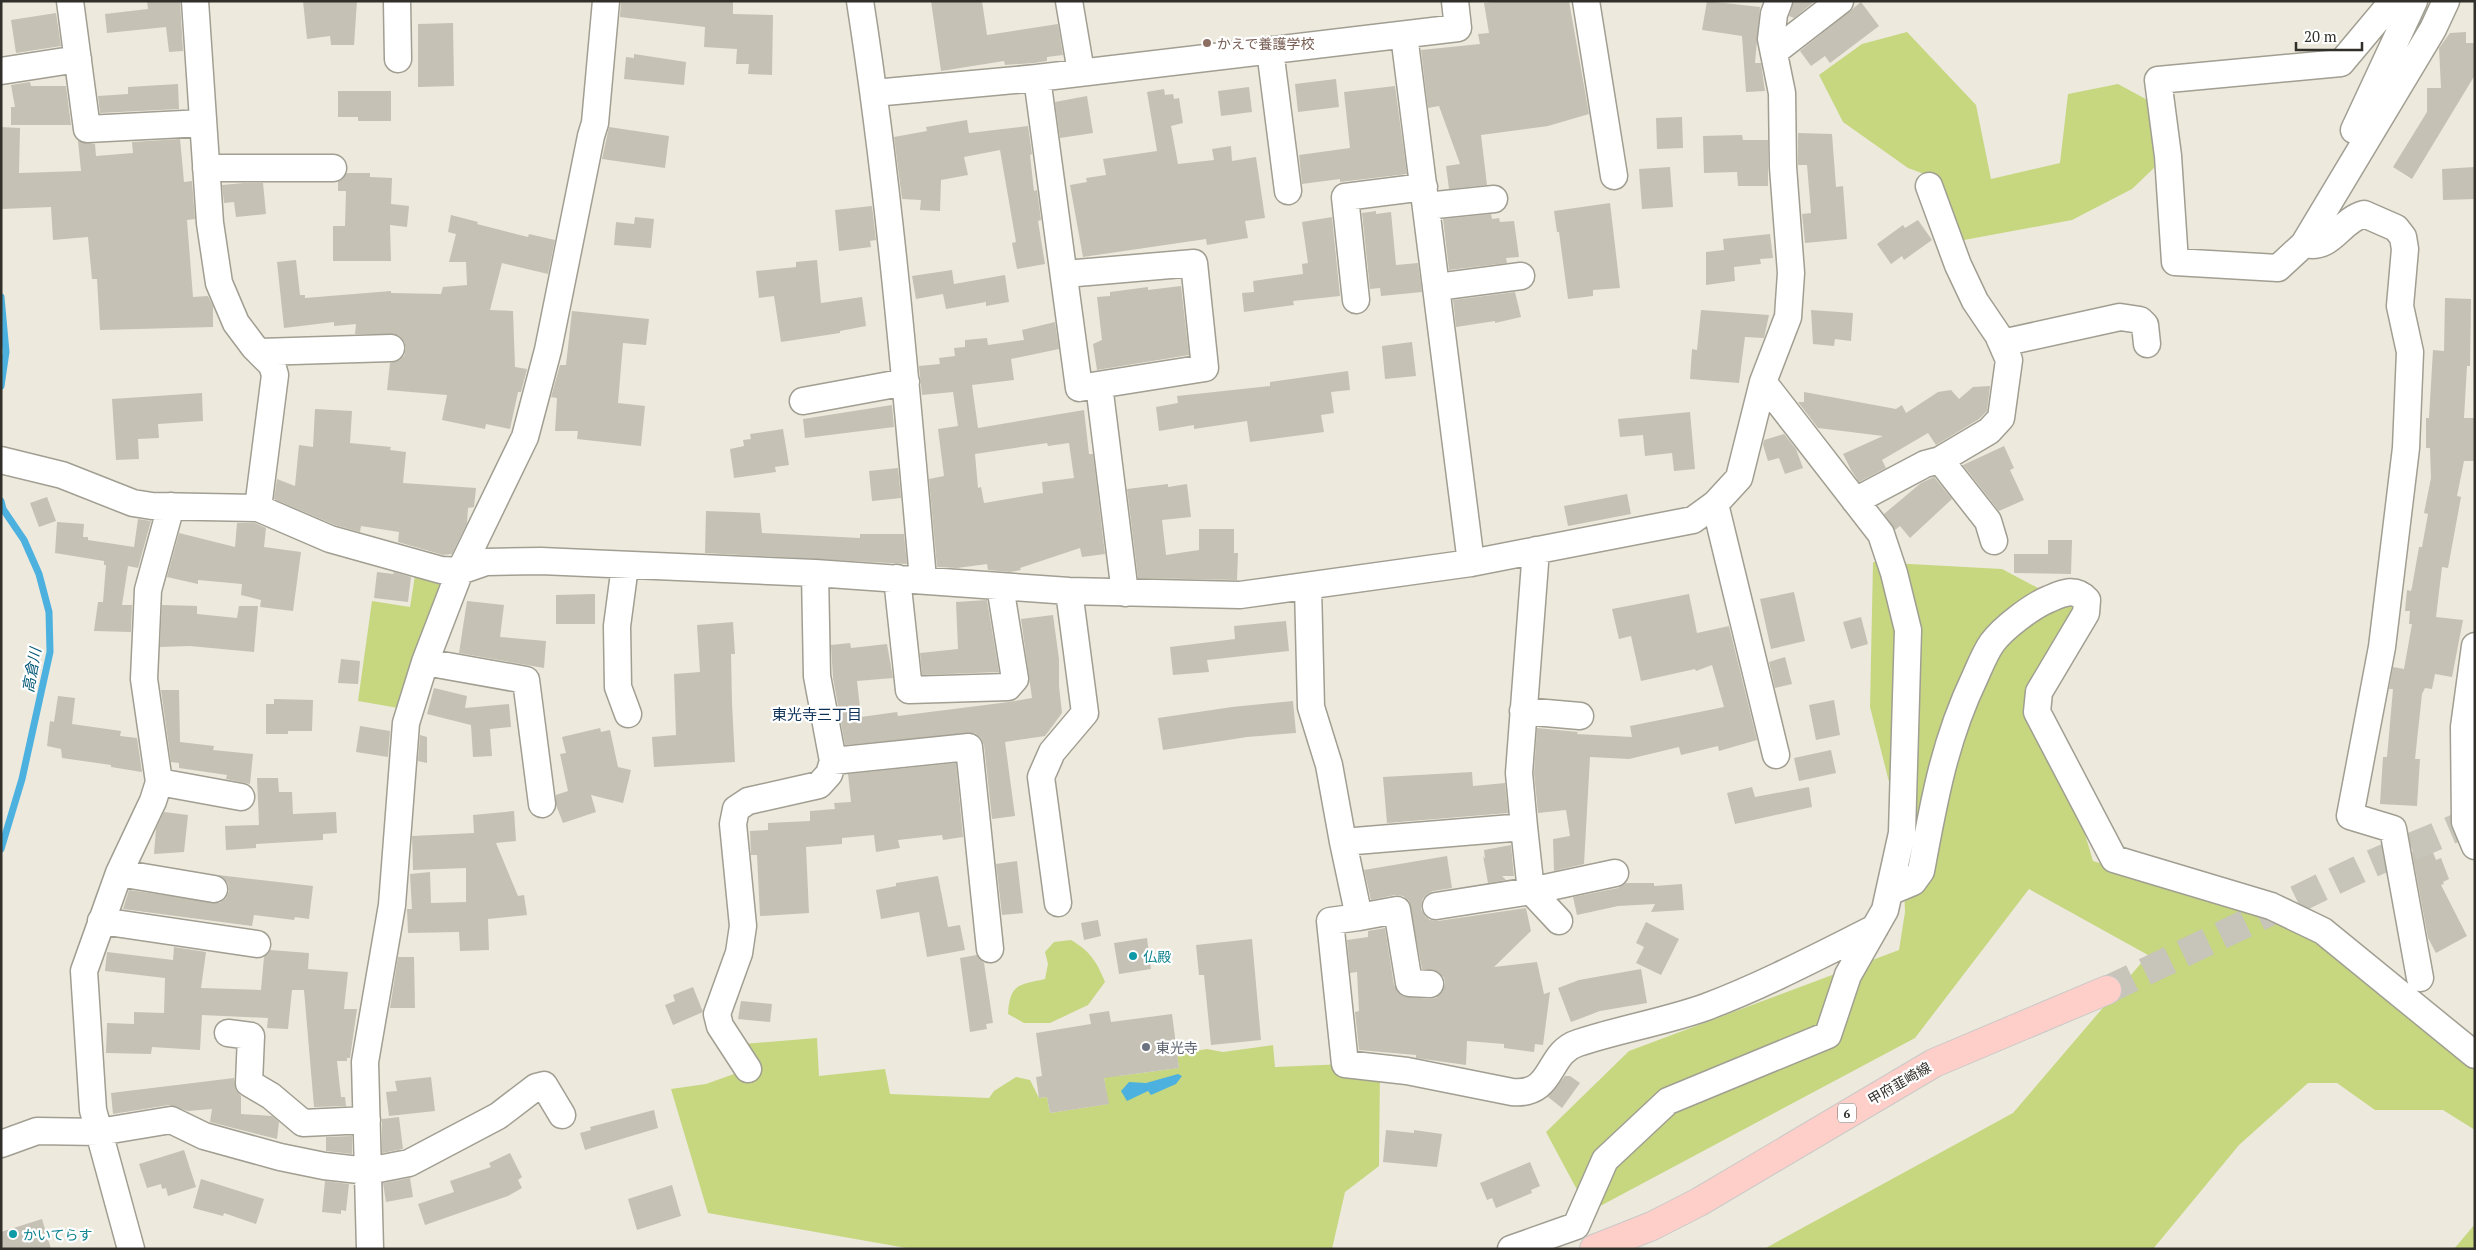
<svg xmlns="http://www.w3.org/2000/svg" width="2476" height="1250" font-family="'PT Serif','Noto Sans JP',serif">
	<style>
		.green { fill: #c6d780 }
		.water { fill: #4db1df }
		.lines { fill: none; stroke-linecap: round; stroke-linejoin: round }
		.stream { stroke: #4db1df; stroke-width: 7 }
		.building { fill: #c5c1b5; fill-rule: evenodd }
		.major-tunnel { stroke: #c7c4b9; stroke-width: 28; stroke-dasharray: 28 14; stroke-linecap: butt }
		.minor-casing { stroke: #a19e92; stroke-width: 29 }
		.major-casing { stroke: #c9c9c8; stroke-width: 30 }
		.minor { stroke: #fff; stroke-width: 26 }
		.major { stroke: #fecfc9; stroke-width: 28 }
		.education-dot { fill: #8d6e63; stroke: #fff; stroke-width: 2 }
		.culture-dot { fill: #0f9aa8; stroke: #fff; stroke-width: 2 }
		.worship-dot { fill: #6b7280; stroke: #fff; stroke-width: 2 }
		.labels { text-anchor: middle; dominant-baseline: central; stroke-width: 4.5; stroke-linejoin: round; paint-order: stroke }
		.shield { fill: #fff; stroke: #6e6d6a; stroke-width: 1 }
		.shield-label { font-size: 12px; font-weight: bold; fill: #302f2a }
		.education-label { font-size: 14px; fill: #785e54; stroke: #fff; text-anchor: start }
		.culture-label { font-size: 14px; fill: #0d838f; stroke: #fff; text-anchor: start }
		.worship-label { font-size: 14px; fill: #5b616d; stroke: #fff; text-anchor: start }
		.street-label { font-size: 14px; fill: #302f2a; stroke: #fff }
		.water-label { font-size: 15px; font-style: italic; fill: #035877; stroke: #fff }
		.neighbourhood-label { font-size: 15px; fill: #0c3157; stroke: #fff }
	</style>
	<rect width="100%" height="100%" fill="#ede9dd"/>
	<path class="green" d="M1907,32L1976,105L1991,179L2060,163L2068,94L2118,84L2153,103L2154,168L2132,189L2072,220L1948,243L1935,178L1908,168L1843,122L1819,75L1862,44Z
		M1873,562L2002,569L2074,607L2045,700L2093,861L2323,931L2475,1055V1130L2443,1110H2375L2337,1083H2308L2239,1145L2153,1249H1764L2013,1113L2148,955L2029,889L1915,1038L1589,1212L1546,1132L1629,1051L1899,950L1905,912L1902,833L1870,707Z
		M417,563L460,571L410,710L358,701L372,601L410,607Z
		M1071,940C1090,951 1097,962 1105,982L1088,1005L1050,1023H1024L1008,1014C1010,983 1019,985 1045,979L1048,964L1045,952L1054,942Z
		M817,1038L819,1076L885,1069L890,1094L989,1098L994,1091L1016,1077L1030,1080L1039,1098L1047,1097L1050,1113L1108,1104L1099,1043L1119,1076L1179,1068L1177,1054L1207,1049L1223,1052L1273,1045L1275,1067L1345,1064L1380,1068L1379,1166L1345,1192L1332,1249H912L708,1213L671,1089L706,1084L748,1069L732,1045Z
		M2475,1224V1249H2454Z"/>
	<path class="water" d="M1178,1074L1182,1076L1176,1084L1151,1095L1148,1091L1127,1101L1121,1091L1129,1082L1146,1083Z"/>
	<g class="lines">
		<path class="stream" d="M1,297L6,352L1,386
			M1,501L3,509L24,540L39,574L49,612L50,652L22,779L1,849"/>
	</g>
	<path class="building" d="M147,1H180L183,51L169,52L166,27L107,33L105,14L148,9Z
		M303,1H357L354,45H331L330,36L307,39Z
		M621,1H733V14L773,15L772,75L748,74L749,64H736L737,49L704,47L705,27L620,17Z
		M931,1H982L987,35L1058,24L1063,55L1047,57V61L1034,63L1005,65L1004,61L941,71Z
		M1498,1H1569L1589,114L1548,126L1481,135L1487,185L1449,189L1446,166L1460,164L1439,106L1428,108L1421,50L1480,44L1478,34L1489,33L1484,3Z
		M1707,1L1760,7L1755,63H1761L1765,91L1746,92L1742,36L1702,30Z
		M1794,1H1815L1794,18L1789,16Z
		M1861,2L1879,26L1830,63L1825,56L1811,66L1800,51Z
		M56,13L61,46L16,53L11,20Z
		M453,23L454,86L418,87V24Z
		M2466,32V43H2475V75L2412,179L2393,167L2427,112V88H2441L2439,48L2450,33Z
		M634,54L686,62L684,85L624,79L626,57L634,58Z
		M1336,79L1339,107L1298,112L1295,84Z
		M30,82L31,86H66L71,125H11V107H15L11,85Z
		M178,84L179,109L100,113L98,96L128,94V87Z
		M1395,86L1407,174L1340,182V179L1302,184L1299,155L1350,148L1344,92Z
		M1249,87L1252,112L1221,116L1218,91Z
		M1164,89L1165,95L1173,94L1174,99L1179,98L1183,123L1171,126L1178,164L1214,160L1212,149L1231,146L1232,161L1256,157L1265,218L1245,221L1248,238L1207,245L1206,239L1083,257L1070,185L1087,182L1086,178L1106,175L1103,159L1157,151L1147,92Z
		M338,91H391V121H358V117H338Z
		M1087,96L1093,133L1060,138L1055,102Z
		M1682,117L1683,148L1657,149L1656,118Z
		M967,120L969,133L1028,126L1032,154L1030,155L1034,191L1037,190L1038,197L1041,220L1038,221L1045,264L1017,269L1012,243L1016,242L1000,150L964,157L968,175L941,180L940,211L920,210L921,200L902,199L894,137L927,131L926,127Z
		M1,127L20,128L19,173L81,171L78,141L95,144L96,156L133,153L132,142L180,139L184,182L192,181L195,219L187,220L193,297L208,296L213,306V327L100,330L97,279H92L88,237L53,240L51,207L1,209Z
		M609,127L669,136L665,168L602,159Z
		M1798,133L1832,134L1836,187L1843,186L1847,239L1805,243L1802,214L1811,213L1807,165H1798Z
		M1742,135L1743,140H1768V186H1738L1737,172L1704,173L1703,136Z
		M1670,167L1673,207L1642,209L1639,169Z
		M2475,167V199L2443,200L2442,169Z
		M347,173H370V177L392,178L391,204L409,206L407,227L390,225L391,261H333V226H345L346,191H338V182Z
		M244,183H263L266,214L236,217L234,202L224,203L222,185Z
		M1610,203L1620,288L1593,290V296L1568,299L1559,232H1557L1554,211Z
		M872,206L876,240L870,241L871,247L839,251L835,210Z
		M1376,211V214L1391,212L1396,265L1418,263L1422,292L1381,296L1380,288L1370,289L1362,213Z
		M1491,214L1492,219L1499,218L1500,222L1514,221L1519,257L1506,258L1507,263L1449,270L1443,219Z
		M451,215L478,222L477,224L528,237L529,234L555,240L548,274L502,263L490,310L513,311L515,367L527,369L521,392H518L510,429L486,424L485,429L442,420L447,395L387,390L390,363L399,360L404,356L406,348L404,341L398,335L355,334L356,324L334,326V322L284,328L277,262L296,260L300,295H305V298L391,291V293L441,294L443,287L467,285L466,262H449L456,234L448,232Z
		M635,217L654,219L651,248L614,245L616,222L634,224Z
		M1332,217L1340,296L1293,301L1294,305L1244,312L1242,293L1254,292L1253,281L1303,274L1302,264L1308,263L1302,222Z
		M1918,220L1932,240L1904,260L1902,256L1891,264L1877,244L1903,225L1905,228Z
		M1770,234L1773,258L1760,259L1761,264L1734,267L1735,281L1706,285V252L1724,250L1723,239Z
		M817,260L821,303L862,297L866,326L840,331V333L781,342L774,296L759,298L756,271L796,267V262Z
		M952,270L954,284L1005,275L1009,302L986,306V302L946,309L943,294L916,299L912,276Z
		M1181,286L1189,355L1097,370L1093,344L1102,340L1097,297L1110,296V292L1148,287V290Z
		M1515,292L1521,317L1495,323V321L1456,327L1453,300Z
		M2445,298L2471,299L2470,366H2467L2464,418H2475V461H2464L2457,496L2461,497L2448,568L2442,567L2436,617L2463,620L2452,677L2435,674L2432,689L2425,688L2422,694L2415,759H2420L2417,806L2380,804L2383,757H2387L2393,689H2389L2393,667L2404,669L2412,624H2409L2410,611H2405L2407,590L2411,591L2412,587L2419,547H2422L2428,514L2424,513L2431,478L2430,448H2426V418H2429L2433,350L2444,351Z
		M1701,310L1769,315L1764,338L1745,337L1739,383L1690,379L1692,349L1697,350Z
		M1811,310L1853,313L1851,341L1835,339L1834,346L1813,344Z
		M572,311L649,319L646,345L623,343L618,403L645,406L641,446L577,439L578,431H555L557,398L551,397L560,365H566Z
		M1055,322L1059,349L1011,359L1014,380L972,385L978,428L1084,410L1089,454H1093L1105,554L1082,557L1080,548L1020,568L1021,570L1010,572L988,570L987,564L957,568L937,567L929,479L944,476L938,429L958,426L953,392L922,395L919,366L940,364L939,358L955,356L954,348L965,347V340L987,338L988,345L1024,340L1022,330ZM1047,443L1048,446L1069,443L1074,478L1042,482L1043,493L984,503L981,487L978,488L975,454Z
		M1412,342L1416,376L1385,379L1382,346Z
		M1348,371L1350,390L1331,392L1334,413L1321,415L1324,432L1250,442L1247,421L1194,429V425L1159,431L1156,407L1178,403L1177,396L1270,386V382Z
		M1990,386L1987,411L1979,419L1936,445L1928,433L1882,460L1886,468L1859,482L1851,470L1843,454L1883,436L1818,428L1798,402H1804V392L1896,409L1902,405L1906,413L1938,392L1951,390L1959,399L1973,387Z
		M202,393L203,421L158,424L159,438L138,439L139,459L116,460L112,399Z
		M892,405L894,427L805,438L803,419Z
		M315,409L352,411L350,443L391,447L390,450L406,452L403,483L476,488L474,507L468,508L467,523L452,554L443,555L398,542L399,532L361,526L360,532L335,525L274,499L277,479L295,486L299,445L313,447Z
		M1690,412L1695,469L1674,471L1672,453L1645,456L1643,435L1620,437L1618,419Z
		M783,429L789,465L775,467L776,472L734,478L730,449L744,446L743,440L751,439L750,434Z
		M1784,434L1796,449L1803,468L1785,474L1779,458L1768,461L1763,445L1764,440Z
		M2004,446L2014,468L2010,470L2024,500L1999,511L1963,465Z
		M898,468L901,498L872,501L869,471Z
		M1934,477L1952,499L1910,538L1900,526L1895,530L1884,514L1921,483Z
		M1168,484V487L1187,484L1191,517L1162,520L1166,555L1199,550V529H1234V553H1238L1237,580L1138,578L1127,489Z
		M1627,494L1631,514L1568,526L1564,506Z
		M47,497L56,521L39,527L30,503Z
		M706,511L760,513L762,533L860,538V534H904L907,564L705,553Z
		M138,519L151,521L138,568L128,566L122,605H132L131,632L94,631L98,602H103L106,565H104V561L55,553L57,522L84,524L83,537H88V540L134,547Z
		M237,523H255L266,528L264,547L301,552L293,611L260,607L261,600L241,595L242,584L198,580V584L167,577L179,533L235,547Z
		M2048,540H2072L2071,574L2014,573V554H2048Z
		M377,572L393,574L394,572L411,577L408,602L374,598Z
		M1794,592L1805,641L1771,649L1760,599Z
		M595,594V624H556V595Z
		M1689,594L1697,633L1729,626L1757,740L1719,751L1718,746L1681,755L1679,747L1629,759L1590,757L1584,864L1554,871L1553,839L1570,836L1566,810L1538,813L1534,773L1537,728L1578,732L1577,734L1632,737L1630,726L1724,707L1712,665L1696,671L1695,669L1641,681L1631,636L1619,639L1612,609Z
		M987,600L999,672L922,675L920,653L958,649L956,602Z
		M467,601L504,605L500,637L546,641L544,668L459,653Z
		M162,605L197,606V614L237,618L239,606H258L254,652L190,646L160,647Z
		M1053,615L1059,659V686L1062,713L1045,736L1005,742L1015,816L992,819L984,745L981,738L975,733L845,745L833,678L831,645L850,643L851,648L887,644L893,678L857,681L861,717L897,712L898,716L1009,702L1032,698L1021,619Z
		M1861,617L1868,644L1851,649L1843,622Z
		M1286,621L1289,651L1207,660L1209,672L1173,675L1170,647L1235,639L1234,626Z
		M733,622L735,654H731L732,703L735,762L654,767L652,737L676,735L674,674L700,672L697,625Z
		M1785,657L1792,684L1775,688L1769,662Z
		M341,659L360,661L358,684L338,683Z
		M434,688L467,696L465,708L509,704L511,727L490,729L492,756L473,757L471,725L427,714Z
		M161,690H179L180,742L214,746L213,750L253,754L250,784L226,779L227,775L179,768V763L171,762Z
		M58,696L75,698L72,724L121,731L120,736L137,738L142,772L111,767V765L62,758L61,749L47,746L50,721L54,722Z
		M274,699L313,700L312,731H288V734H266V704H274Z
		M1834,700L1840,735L1816,740L1809,705Z
		M1293,701L1296,733L1247,737L1163,750L1158,718L1232,707Z
		M360,726L390,731L388,757L356,752Z
		M600,728L601,732L610,730L618,767L631,770L623,803L591,795L596,812L563,823L556,805V795L568,791L560,754L566,753L562,737Z
		M420,735L427,737V763L418,761Z
		M1831,750L1836,773L1799,781L1794,758Z
		M956,763L963,837L943,840L942,835L898,840L900,848L876,852L874,835L842,838V844L806,847L809,913L760,916L757,855H751L750,831L768,830V823L810,821V811L835,809L834,803L851,802L848,774Z
		M1472,772L1473,786L1505,783L1508,813L1387,823L1383,777Z
		M257,778H278L279,792H292L293,814L336,812L337,833L323,834V840L256,844V848L226,850L225,826L259,825Z
		M1752,787L1755,797L1809,787L1812,807L1735,824L1727,793Z
		M514,811L516,841L496,843L518,896L524,895L527,915L488,919L489,950L460,951L459,932L408,933L407,909H412L410,874L430,872L431,903L466,902V868L413,870L412,836L474,833L473,815Z
		M164,812L188,815L184,852L154,854L156,829Z
		M1511,845L1514,876H1502L1506,880L1488,883L1483,856L1485,859L1484,850Z
		M2430,845L2436,860L2441,858L2449,879L2443,882L2444,884L2441,885L2467,936L2436,953L2428,938L2412,852Z
		M1447,856L1452,888L1433,891L1426,895L1422,900L1421,909L1425,916L1430,920L1438,921L1526,908L1531,931L1494,967L1537,962L1544,994L1550,992L1543,1045L1535,1044L1534,1052L1504,1048V1044L1467,1041L1466,1065L1416,1058V1055L1359,1050L1355,1012L1359,1011L1357,972L1350,973L1347,940L1368,937V931L1385,928L1394,985L1402,996L1429,999L1436,998L1442,992L1445,984L1444,978L1438,972L1422,969L1409,901L1403,896L1395,895L1371,900L1364,870Z
		M1017,861L1023,913L1002,915L996,864Z
		M218,875L313,886L309,919L295,917L294,920L254,915L252,926L123,909L129,890L219,903L226,898L229,891L228,883Z
		M938,876L948,927L960,925L965,950L927,957L919,912L881,919L876,890L896,886V883Z
		M1626,883H1654V886L1682,884L1684,910L1651,912L1655,904L1618,906L1577,915L1573,897L1618,888Z
		M1098,920L1101,936L1084,940L1081,923Z
		M1646,922L1679,939L1661,975L1636,963L1644,947L1636,943Z
		M1147,938L1151,969L1119,974L1114,943Z
		M1252,939L1261,1040L1211,1045L1204,975H1199L1196,945Z
		M174,947L206,952L201,988L261,990L264,957L270,950L309,953L308,969L348,972L344,1009H357L350,1058H347V1061H337L341,1097H345L346,1106L314,1107L304,990H292L288,1029L267,1028L268,1018L202,1015L200,1050L152,1047L151,1054L106,1053L107,1023L134,1024V1012L164,1013L165,978L105,971L107,952L173,960Z
		M977,955L984,963L993,1023L986,1024L987,1029L970,1032L960,958Z
		M398,957H414L415,1008H390Z
		M1641,969L1647,1003L1600,1011L1571,1022L1558,988L1579,980Z
		M693,987L703,1012L673,1025L665,1005L675,1001L673,995Z
		M741,1001L772,1004L770,1022L738,1019Z
		M1109,1011L1111,1022L1172,1014L1179,1068L1104,1078L1109,1104L1050,1113L1047,1097L1039,1098L1036,1077L1042,1076L1036,1033L1091,1024L1089,1014Z
		M1565,1076H1570L1580,1083L1562,1108L1548,1097Z
		M431,1077L435,1111L389,1116L386,1092L397,1091L395,1081Z
		M234,1078L236,1090L241,1096V1114L272,1116L279,1122L277,1139L210,1122L212,1109L188,1111L169,1105L113,1114L111,1093Z
		M654,1110L658,1128L585,1150L580,1133L591,1130L590,1127Z
		M399,1117L403,1149L382,1153V1119Z
		M1386,1130L1414,1133V1130L1442,1134L1437,1167L1383,1162Z
		M352,1136V1154L326,1151V1137Z
		M184,1150L196,1187L168,1196L166,1188L162,1189L161,1184L147,1188L139,1164Z
		M510,1153L522,1177L518,1180L522,1188L508,1196L425,1225L418,1204L454,1192L450,1181L491,1167L489,1163Z
		M1530,1162L1540,1186L1531,1190L1532,1193L1496,1208L1492,1198L1487,1200L1480,1183Z
		M410,1178L413,1197L386,1202L383,1183Z
		M201,1179L264,1199L256,1224L224,1213L223,1216L193,1208Z
		M325,1181L349,1184L346,1211L341,1210V1214L322,1212Z
		M672,1185L681,1216L637,1230L628,1199Z
		M42,1219L51,1249H1V1232Z"/>
	<g class="lines">
		<path class="major-tunnel" d="M2107,990L2366,866L2475,820"/>
		<defs>
			<path id="minor" d="M70,1L87,129L203,123
				M195,1L210,223L219,283L236,323L254,347L272,365L275,375L258,508
				M397,1L398,59
				M860,1C890,193 906,386 923,579
				M1069,1L1081,72
				M1586,1L1614,176
				M2393,1L2341,63L2158,80L2168,156L2175,262L2278,268L2304,244L2433,29L2446,1
				M1404,35L1471,563
				M1270,50L1288,191
				M1774,52L1840,1
				M1,71L78,59
				M1037,78L1079,388L1205,368L1194,263L1065,274
				M874,93L1037,78L1458,28L1455,1
				M2354,130L2414,1
				M206,168H333
				M1426,206L1494,199
				M2304,244C2332,251 2339,221 2364,214L2396,228L2403,237L2405,249L2400,306L2410,352L2406,448L2382,647L2350,816L2393,829L2420,978
				M1437,287L1521,276
				M1356,300L1345,197L1424,187
				M2002,343L2120,317L2140,320L2145,325L2147,344
				M260,352L391,348
				M1099,385L1125,593
				M803,401L906,382
				M1,460L62,475L133,503L152,506L258,508L330,539L441,570L460,571L486,562L541,561L815,573L1069,591L1240,595L1471,563L1693,520L1715,504L1739,478L1763,382L1788,317L1791,273L1783,167L1782,93L1771,39L1774,14L1779,1
				M1940,460L1988,521L1994,541
				M1855,501L1925,464L1940,460L1989,431L2001,418L2009,360L1998,335L1975,301L1958,265L1929,186
				M1715,504L1776,755
				M625,566L617,626L618,687L628,714
				M897,578L909,690L1008,687L1015,679L1000,586
				M1308,587L1311,707L1329,765L1343,842L1524,827L1519,773L1536,550
				M2475,646L2464,727L2465,822L2475,846
				M425,662L526,680L542,804
				M1523,711L1580,716
				M833,761L969,747L990,949
				M159,782L241,797
				M1524,827L1531,891L1615,873
				M1343,842L1359,917L1330,921L1345,1064L1407,1071L1512,1092C1555,1096 1546,1053 1578,1043C1620,1029 1664,1022 1706,1007C1764,985 1819,956 1875,928
				M119,873L214,889
				M1889,892L1913,882L1921,871C1934,801 1944,742 1975,677C1980,666 1985,653 1992,643C2003,628 2032,606 2049,599C2063,593 2075,587 2087,600L2086,613L2039,692L2037,712L2114,859L2271,906L2323,931L2475,1055
				M1058,903L1041,777L1052,752L1085,713L1069,591
				M1436,906L1531,891L1559,921
				M1359,917L1397,910L1409,983L1430,984
				M101,921L257,944
				M228,1033L251,1036L249,1083L271,1096L303,1123L367,1120
				M748,1069L720,1026L717,1014L739,953L743,926L733,824L736,809L748,801L819,785L829,774L833,761L817,676L815,573
				M1,1144L37,1131L99,1132L171,1120L204,1136L280,1157L324,1166L368,1171L409,1163L498,1116L536,1087L544,1085L562,1115
				M131,1249L93,1110L84,971L119,873L153,801L159,782L144,679L148,590L171,506
				M370,1249L365,1062L392,905L406,723L425,662L460,571L525,437L548,350L591,136L595,123L606,1
				M1511,1249L1576,1226L1605,1160L1668,1101L1828,1035L1848,975L1885,910L1902,833L1908,630L1894,573L1881,534L1763,382"/>
			<path id="major" d="M1594,1249L1652,1226L1699,1202L1934,1063L2107,990"/>
		</defs>
		<use href="#minor" class="minor-casing"/>
		<use href="#major" class="major-casing"/>
		<use href="#minor" class="minor"/>
		<use href="#major" class="major"/>
	</g>
	<circle class="education-dot" cx="1207" cy="43" r="5"/>
	<g class="culture-dot">
		<circle cx="1133" cy="956" r="5"/>
		<circle cx="13" cy="1234" r="5"/>
	</g>
	<circle class="worship-dot" cx="1146" cy="1047" r="5"/>
	<g class="labels">
		<rect class="shield" x="1838" y="1103.5" width="18" height="19" rx="4"/>
		<g class="shield-label">
			<text x="1847" y="1113">6</text>
		</g>
		<g class="education-label">
			<text x="1217" y="43">かえで養護学校</text>
		</g>
		<g class="culture-label">
			<text x="1143" y="956">仏殿</text>
			<text x="23" y="1234">かいてらす</text>
		</g>
		<g class="worship-label">
			<text x="1156" y="1047">東光寺</text>
		</g>
		<g class="street-label">
			<text transform="translate(1899 1083) rotate(-30)">甲府韮崎線</text>
		</g>
		<g class="water-label">
			<text transform="translate(31 670) rotate(-80)">高倉川</text>
		</g>
		<g class="neighbourhood-label">
			<text x="817" y="714">東光寺三丁目</text>
		</g>
	</g>
	<rect width="2476" height="1250" fill="none" stroke="#302f2a" stroke-width="5"/>
	<path d="M2296 42v8h66v-8" fill="none" stroke="#302f2a" stroke-width="2.5"/>
	<text x="2304" y="42" font-size="15" fill="#302f2a" stroke="#ffffff" stroke-width="4" paint-order="stroke">20 m</text>
</svg>
